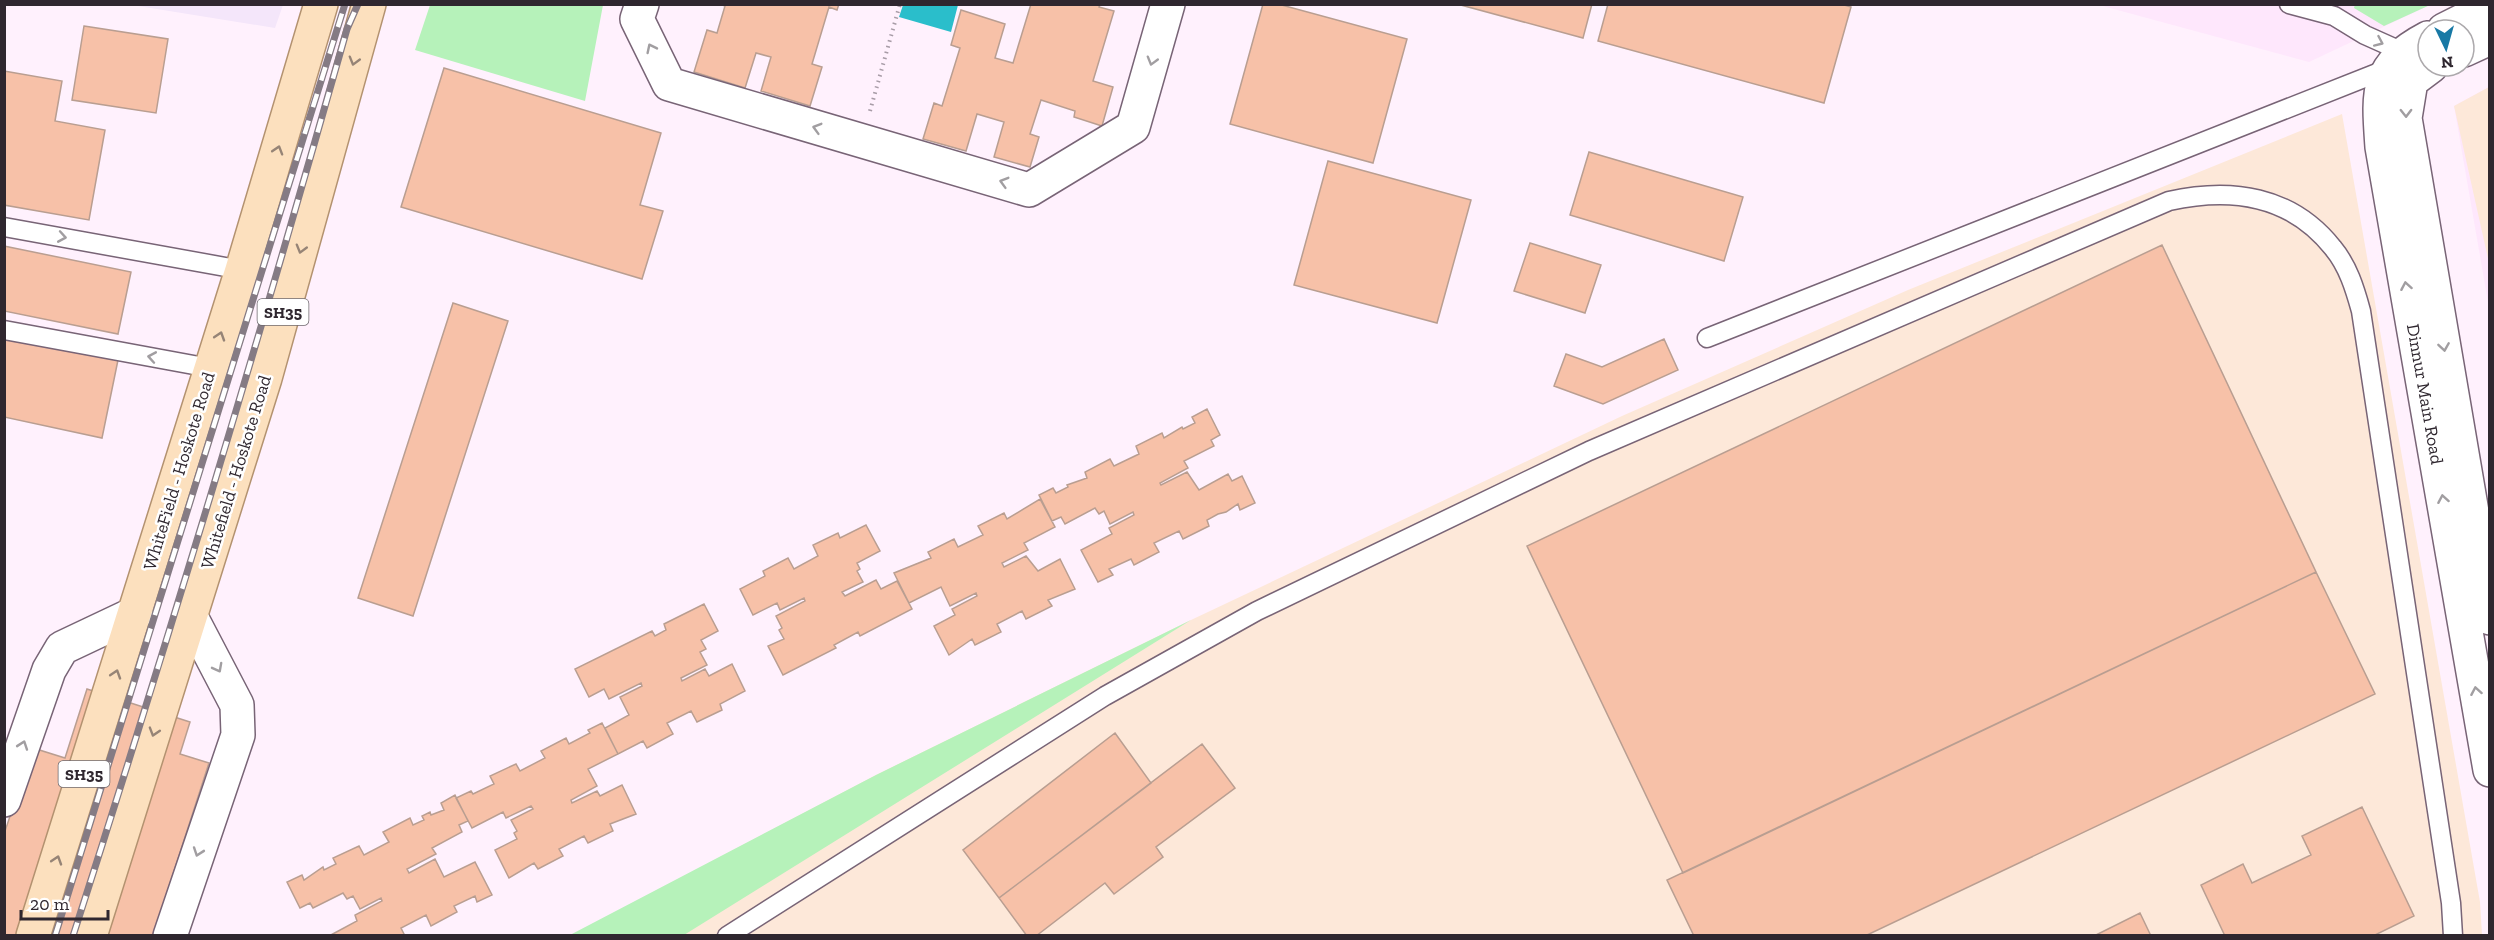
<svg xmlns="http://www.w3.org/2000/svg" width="2494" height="940" font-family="'Zilla Slab',serif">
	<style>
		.built { fill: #fee7fc }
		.industrial { fill: #fde8d9 }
		.education { fill: #f4e6fa }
		.green { fill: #b6f2ba }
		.water { fill: #2abecb }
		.building { fill: #f7c1a8; stroke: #b99e91; stroke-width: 1.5 }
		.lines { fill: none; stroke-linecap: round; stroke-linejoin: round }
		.lane-casing { stroke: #786476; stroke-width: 21 }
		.street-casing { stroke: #786476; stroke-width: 36 }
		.secondary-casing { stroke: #786476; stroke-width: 36 }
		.primary-casing { stroke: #b39270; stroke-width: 36 }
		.path { stroke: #a89ca7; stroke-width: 4; stroke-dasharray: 1.5 4.5; stroke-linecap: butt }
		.lane { stroke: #fff; stroke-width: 18 }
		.street { stroke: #fff; stroke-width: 33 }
		.secondary { stroke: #fff; stroke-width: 33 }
		.primary { stroke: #fce0be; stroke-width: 33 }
		.rail-casing { stroke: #857b84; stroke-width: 7 }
		.rail { stroke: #fff; stroke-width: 4.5; stroke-dasharray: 14; stroke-linecap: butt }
		.oneway { stroke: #a19ea1 }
		.oneway2 { stroke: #968476 }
		.labels { text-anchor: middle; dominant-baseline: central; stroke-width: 5; stroke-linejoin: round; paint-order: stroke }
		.shield { fill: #fff; stroke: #6d686d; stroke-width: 1.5 }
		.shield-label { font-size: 16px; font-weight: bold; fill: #2f272f }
		.street-label { font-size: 18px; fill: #2f272f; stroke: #fff }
	</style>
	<rect width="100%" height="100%" fill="#fff1fd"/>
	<path class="built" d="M2099,5H2430L2309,62Z
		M2489,87V308L2454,106Z"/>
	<path class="industrial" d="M2489,87V263L2454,106Z
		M2342,114L2480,902L2482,935L570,936L876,775L1191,620L1622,416L1908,290Z"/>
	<path class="education" d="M132,5H283L275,28Z"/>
	<path class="green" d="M2355,4H2430V5L2384,26L2354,8Z
		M430,5H603L585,101L415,50Z
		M1191,620L684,935H570L876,775Z"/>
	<path class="water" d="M903,5V4L958,5L951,32L899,17Z"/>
	<path class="building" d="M720,4H839L837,10L829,7L812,64L822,67L810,106L761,91L771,57L756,53L745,88L694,72L707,30L717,33L725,6Z
		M1031,4H1100L1099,7L1114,11L1093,81L1113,87L1102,126L1074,117L1075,111L1041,100L1030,134L1039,137L1030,167L994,157L1004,122L977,114L966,151L923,139L934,103L942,106L960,48L951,45L961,10L1005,24L995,58L1013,63Z
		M1263,4H1278L1407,39L1373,163L1230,124Z
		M1457,4H1592L1583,38Z
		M1608,4H1841L1851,7L1824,103L1598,41Z
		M84,26L168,39L156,113L72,100Z
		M444,68L661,133L640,205L663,211L642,279L401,207Z
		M4,71L62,81L55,121L105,130L89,220L4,205Z
		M1589,152L1743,197L1724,261L1570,215Z
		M1328,161L1471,200L1437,323L1294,285Z
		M1530,243L1601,265L1585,313L1514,291Z
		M2162,245L2316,572L1683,873L1527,546Z
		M4,246L131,272L118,334L4,311Z
		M453,303L508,321L413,616L358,598Z
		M4,336L118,360L102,438L4,417Z
		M1664,339L1678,370L1603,404L1554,386L1566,354L1602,367Z
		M1207,409L1220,435L1211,440L1214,446L1184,461L1188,468L1160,483L1161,485L1187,472L1199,490L1228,474L1232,481L1242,476L1255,503L1240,510L1238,504L1226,512L1218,514L1207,520L1209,526L1183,539L1179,531L1154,543L1159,552L1134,565L1131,559L1109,569L1113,575L1098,582L1081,550L1112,534L1109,528L1134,515L1133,512L1110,524L1104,511L1099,514L1095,508L1065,524L1061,517L1052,521L1039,495L1053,488L1056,493L1068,487L1067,485L1087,478L1085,472L1110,459L1114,466L1139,454L1136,446L1162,433L1164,438L1182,427L1183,429L1195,423L1192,417Z
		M1040,499L1055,527L1024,543L1028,550L1002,563L1004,567L1026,556L1038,571L1060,559L1075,589L1048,600L1052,606L1026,619L1022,611L997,624L1001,632L975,645L972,639L949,655L934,626L955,615L952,609L977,596L976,593L950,606L941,587L909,603L894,573L931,558L928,552L954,539L958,547L983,535L978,526L1004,513L1007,519Z
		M866,525L880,551L857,563L860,569L857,571L863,582L842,592L845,596L876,580L881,589L897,581L912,609L860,636L858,632L834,645L836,648L783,675L768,646L784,639L779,630L782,628L776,616L805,601L804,598L780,610L777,603L753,615L740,589L765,576L763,571L788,558L794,569L818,556L813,545L838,533L840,538Z
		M2316,572L2375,694L1865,936H1694L1667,880Z
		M704,604L718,631L701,640L706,649L700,652L707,665L681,678L682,681L705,669L709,676L732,664L745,691L720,704L722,710L697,722L691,711L667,723L673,734L647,748L643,741L618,754L605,728L629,715L620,697L642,686L641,683L609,699L604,689L589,697L575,669L652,631L655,636L666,630L664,624Z
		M87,689L190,722L180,754L209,763L153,936H4V834L33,748L65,758Z
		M602,723L618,754L588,769L597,786L571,800L572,803L597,791L600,796L622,785L636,814L610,824L613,831L588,843L584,836L559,849L563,856L538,869L534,863L509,878L495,850L517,839L514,833L517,831L511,820L533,809L531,806L506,818L503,812L472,828L456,798L471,791L473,794L494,784L490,776L516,764L520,771L545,758L541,751L566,738L569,744L590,733L588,730Z
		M1115,733L1151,783L999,898L963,850Z
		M1202,744L1235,788L1156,847L1163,857L1114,894L1105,883L1036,936H1027L999,898Z
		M455,795L468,821L459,825L462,832L432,848L436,854L407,869L409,873L435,859L444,877L475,862L492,895L477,902L475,896L454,906L457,912L431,926L426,915L401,928L405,936H329L357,921L355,915L382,901L381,898L360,909L353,896L347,899L343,893L313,908L310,903L300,908L287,882L302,875L304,880L323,867L324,870L336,864L333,858L359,846L364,855L389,842L383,832L410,818L413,825L424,820L422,816L430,812L431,815L444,810L441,803Z
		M2362,807L2414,916L2373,936H2225L2201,885L2243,864L2252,883L2311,855L2302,836Z
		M2140,913L2151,936H2094Z"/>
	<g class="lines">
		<defs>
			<path id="lane" d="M2289,4L2334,16L2365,35L2403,52L2407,58
				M4,227L242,270
				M4,330L210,368
				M1707,338L2387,69L2391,71
				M727,936L1105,696L1257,611L1589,451L2169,201C2231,187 2291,195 2333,248C2348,266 2355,289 2361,311L2451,903L2453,936"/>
			<path id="street" d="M642,4L637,19L669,84L1029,190L1133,127L1168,4
				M4,800L49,670L62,648L136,613
				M170,936L238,735L237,705L191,617"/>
			<path id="secondary" d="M2444,30L2490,7
				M2428,38C2375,66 2378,91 2382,147L2490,770
				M2464,50L2490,38
				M2431,66L2411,81L2405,118L2490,618"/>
			<path id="primary" d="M33,936L242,270L321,4
				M90,936L265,378L369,4"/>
		</defs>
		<use href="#lane" class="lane-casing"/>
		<use href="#street" class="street-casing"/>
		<use href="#secondary" class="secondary-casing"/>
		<use href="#primary" class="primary-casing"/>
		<path class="path" d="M870,111L900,4"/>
		<use href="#lane" class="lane"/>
		<use href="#street" class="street"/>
		<use href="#secondary" class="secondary"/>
		<use href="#primary" class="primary"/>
		<defs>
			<path id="rail" d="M55,936L345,4
				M73,936C170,635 261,333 347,29L358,4"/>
		</defs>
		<use href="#rail" class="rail-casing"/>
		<use href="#rail" class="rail"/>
	</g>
	<defs><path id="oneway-chevron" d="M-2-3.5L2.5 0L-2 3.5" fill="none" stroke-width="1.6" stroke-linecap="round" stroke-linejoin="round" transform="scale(1.5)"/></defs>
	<g class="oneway">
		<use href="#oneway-chevron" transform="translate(2379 42) rotate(24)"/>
		<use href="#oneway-chevron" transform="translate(651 48) rotate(-116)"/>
		<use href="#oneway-chevron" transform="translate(1152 61) rotate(106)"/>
		<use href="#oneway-chevron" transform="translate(2406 113) rotate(89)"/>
		<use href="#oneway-chevron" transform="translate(817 128) rotate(-164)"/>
		<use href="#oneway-chevron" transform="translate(1004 182) rotate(-164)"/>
		<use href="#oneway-chevron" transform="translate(62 237) rotate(10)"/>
		<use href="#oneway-chevron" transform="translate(2406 286) rotate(-100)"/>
		<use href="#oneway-chevron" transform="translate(2444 347) rotate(81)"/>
		<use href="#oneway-chevron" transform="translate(152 357) rotate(-170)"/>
		<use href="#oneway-chevron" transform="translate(2443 499) rotate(-100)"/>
		<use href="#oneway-chevron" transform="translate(218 668) rotate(62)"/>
		<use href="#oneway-chevron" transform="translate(2476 691) rotate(-100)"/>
		<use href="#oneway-chevron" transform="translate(23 745) rotate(-71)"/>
		<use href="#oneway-chevron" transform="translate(198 852) rotate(109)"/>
	</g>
	<g class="oneway2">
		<use href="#oneway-chevron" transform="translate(354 61) rotate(106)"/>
		<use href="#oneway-chevron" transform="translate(278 150) rotate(-73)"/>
		<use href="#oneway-chevron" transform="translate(301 249) rotate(106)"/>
		<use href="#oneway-chevron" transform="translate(220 336) rotate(-72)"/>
		<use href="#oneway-chevron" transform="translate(116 674) rotate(-72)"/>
		<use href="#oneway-chevron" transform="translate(154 732) rotate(107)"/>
		<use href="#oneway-chevron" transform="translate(57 860) rotate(-72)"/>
	</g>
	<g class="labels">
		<g class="shield">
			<rect x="257.5" y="299" width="51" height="26" rx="4.5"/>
			<rect x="58.5" y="761" width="51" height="26" rx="4.5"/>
		</g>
		<g class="shield-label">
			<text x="283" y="312">SH35</text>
			<text x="84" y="774">SH35</text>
		</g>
		<g class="street-label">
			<text transform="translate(2425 394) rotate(80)">Dinnur Main Road</text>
			<text transform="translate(179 471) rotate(-73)">WhiteField - Hoskote Road</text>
			<text transform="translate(236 472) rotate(-73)">Whitefield - Hoskote Road</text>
		</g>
	</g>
	<rect width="2494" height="940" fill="none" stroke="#2f272f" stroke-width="12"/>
	<g transform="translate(2446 48) rotate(175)"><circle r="28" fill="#ffffff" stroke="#aca9ac" stroke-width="1.5"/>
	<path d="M0-4.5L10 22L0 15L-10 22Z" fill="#1879a5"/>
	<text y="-9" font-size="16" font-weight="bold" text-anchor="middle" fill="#2f272f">N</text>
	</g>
	<path d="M21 910v9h87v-9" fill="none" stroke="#2f272f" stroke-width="3"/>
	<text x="30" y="910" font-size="18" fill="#2f272f" stroke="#ffffff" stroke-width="4.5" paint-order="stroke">20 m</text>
</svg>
